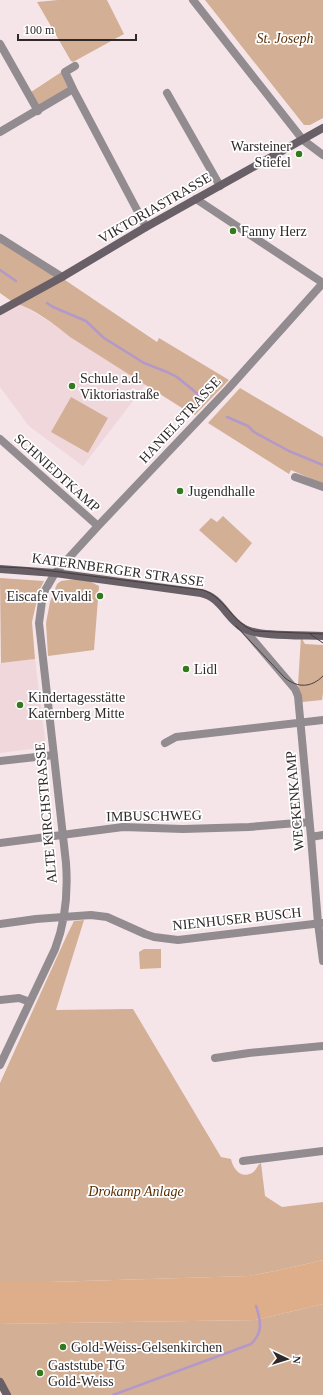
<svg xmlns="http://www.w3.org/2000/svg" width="323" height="1395" font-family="'Times New Roman',serif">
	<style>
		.built { fill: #efd7dc }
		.green { fill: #d3af96 }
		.forest { fill: #deae8a }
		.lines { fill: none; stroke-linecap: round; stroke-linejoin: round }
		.stream { stroke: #b299c9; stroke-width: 2.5 }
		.street { stroke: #928c90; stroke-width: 8 }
		.secondary { stroke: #686066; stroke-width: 8 }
		.tram { stroke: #453e3f; stroke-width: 1 }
		.poi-dot { fill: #337a1e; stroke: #fff; stroke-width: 1.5 }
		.labels { text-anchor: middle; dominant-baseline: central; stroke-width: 3.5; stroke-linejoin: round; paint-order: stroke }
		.park-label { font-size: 14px; font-style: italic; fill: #5c2f03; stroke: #fff }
		.poi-label { font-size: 14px; fill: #2f292a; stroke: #fff; text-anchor: start }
		.street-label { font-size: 14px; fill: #2f292a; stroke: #fff }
	</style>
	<rect width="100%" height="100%" fill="#f5e5e8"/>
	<path class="built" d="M15,303L24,306L55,325L70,337L146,384L83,466L29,426L0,387V314Z
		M35,659L46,747L0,753V663Z"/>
	<path class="green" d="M58,0H107L124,34L73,62L71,61L37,2Z
		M205,0H323V118L310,125H304Z
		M63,71L72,89L39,108L31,92Z
		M0,242L61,277L14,303L0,293Z
		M62,278L157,342L159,338L229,380L195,415L182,408L70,337C54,324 35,309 15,303Z
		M240,388L323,437V484L291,470L289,474L208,423Z
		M71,397L108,418L88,453L51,432Z
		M223,516L252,543L236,563L199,530L211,518L217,522Z
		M0,578L44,581L39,591L32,622L35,659L1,663Z
		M83,578L99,586L94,650L48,656L46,623L50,602L57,584L61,581Z
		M301,637L305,644L323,645V693L322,700L302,702L298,685Z
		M84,920L56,1010L133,1009L221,1157L231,1159C233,1169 241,1179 252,1173C257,1170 257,1165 261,1163L265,1196L282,1207L323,1202V1260L280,1270L249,1276L49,1282H0V1083L67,935L74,921Z
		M144,949H161V968L140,969L139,952Z
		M323,1304V1395H7L0,1380V1324L256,1320Z"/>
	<path class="forest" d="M323,1260V1304L256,1320L0,1324V1282H49L248,1276L280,1270Z"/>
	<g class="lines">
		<path class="stream" d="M0,270L16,281
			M47,303L53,307L86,321L104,338L144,363L167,372L177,377L199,395
			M227,417L248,426L254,432L289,451L323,465
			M113,1395L251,1344C263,1333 261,1321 256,1306"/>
		<path class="street" d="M193,0L303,140L323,155
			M0,44L38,111
			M73,89L146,227
			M167,93L220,186
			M0,132L73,89L65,72L75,66
			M196,199L323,283
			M0,238L62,277
			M0,439L98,526
			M295,477L323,487
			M243,628L295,689L298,696L311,837L318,923L323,961
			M165,743L176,737L323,720
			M0,761L54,755
			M311,837L323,835
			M0,843L123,827L183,829L249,827L309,822
			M0,924L36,919L91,915L107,917L145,934L154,937L178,940L322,923
			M0,1000L19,998L30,1002
			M215,1058L249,1053L323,1046
			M0,1065L55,949C65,923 68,891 66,863L39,623L43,594L55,573L98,526L228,389L323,283
			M243,1161L323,1151"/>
		<path class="secondary" d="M0,311L62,277L146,227L323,128
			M0,569L55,573L201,593C221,597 227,619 243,628C257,637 305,635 323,636
			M0,1382L7,1395"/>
		<path class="tram" d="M0,567L27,568L203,590C225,597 231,622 254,631L323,634
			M236,626L285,678C298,688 311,688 323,676
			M310,634L323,643"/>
	</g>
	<g class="poi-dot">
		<circle cx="299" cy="154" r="4"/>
		<circle cx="233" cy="231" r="4"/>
		<circle cx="72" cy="386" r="4"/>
		<circle cx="180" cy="491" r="4"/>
		<circle cx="100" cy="596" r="4"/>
		<circle cx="186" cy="669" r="4"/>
		<circle cx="20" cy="705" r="4"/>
		<circle cx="63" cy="1347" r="4"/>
		<circle cx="40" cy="1373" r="4"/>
	</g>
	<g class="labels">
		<g class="park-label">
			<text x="285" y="38">St. Joseph</text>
			<text x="136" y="1191">Drokamp Anlage</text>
		</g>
		<g class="poi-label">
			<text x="291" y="146" text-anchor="end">Warsteiner<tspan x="291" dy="16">Stiefel</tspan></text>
			<text x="241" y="231">Fanny Herz</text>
			<text x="80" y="378">Schule a.d.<tspan x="80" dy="16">Viktoriastraße</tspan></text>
			<text x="188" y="491">Jugendhalle</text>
			<text x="92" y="596" text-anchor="end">Eiscafe Vivaldi</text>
			<text x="194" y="669">Lidl</text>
			<text x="28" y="697">Kindertagesstätte<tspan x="28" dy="16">Katernberg Mitte</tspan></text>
			<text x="71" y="1347">Gold-Weiss-Gelsenkirchen</text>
			<text x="48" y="1365">Gaststube TG<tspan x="48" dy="16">Gold-Weiss</tspan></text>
		</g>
		<g class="street-label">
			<text transform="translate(155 208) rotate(-30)">VIKTORIASTRASSE</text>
			<text transform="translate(180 420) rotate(-47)">HANIELSTRASSE</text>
			<text transform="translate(57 473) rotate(42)">SCHNIEDTKAMP</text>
			<text transform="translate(118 570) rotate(8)">KATERNBERGER STRASSE</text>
			<text transform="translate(295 801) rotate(-95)">WECKENKAMP</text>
			<text transform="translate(46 813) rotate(-95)">ALTE KIRCHSTRASSE</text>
			<text transform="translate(154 816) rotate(-1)">IMBUSCHWEG</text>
			<text transform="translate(237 919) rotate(-6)">NIENHUSER BUSCH</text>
		</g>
	</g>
	<g transform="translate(287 1359) rotate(94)" stroke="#ffffff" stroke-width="3" paint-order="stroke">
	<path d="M0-3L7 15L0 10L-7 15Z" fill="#2f292a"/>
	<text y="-6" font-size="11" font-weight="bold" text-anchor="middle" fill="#2f292a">N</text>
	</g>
	<path d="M18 34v6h118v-6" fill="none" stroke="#2f292a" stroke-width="2"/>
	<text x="24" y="34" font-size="12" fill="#2f292a" stroke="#ffffff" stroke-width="3" paint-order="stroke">100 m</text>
</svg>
